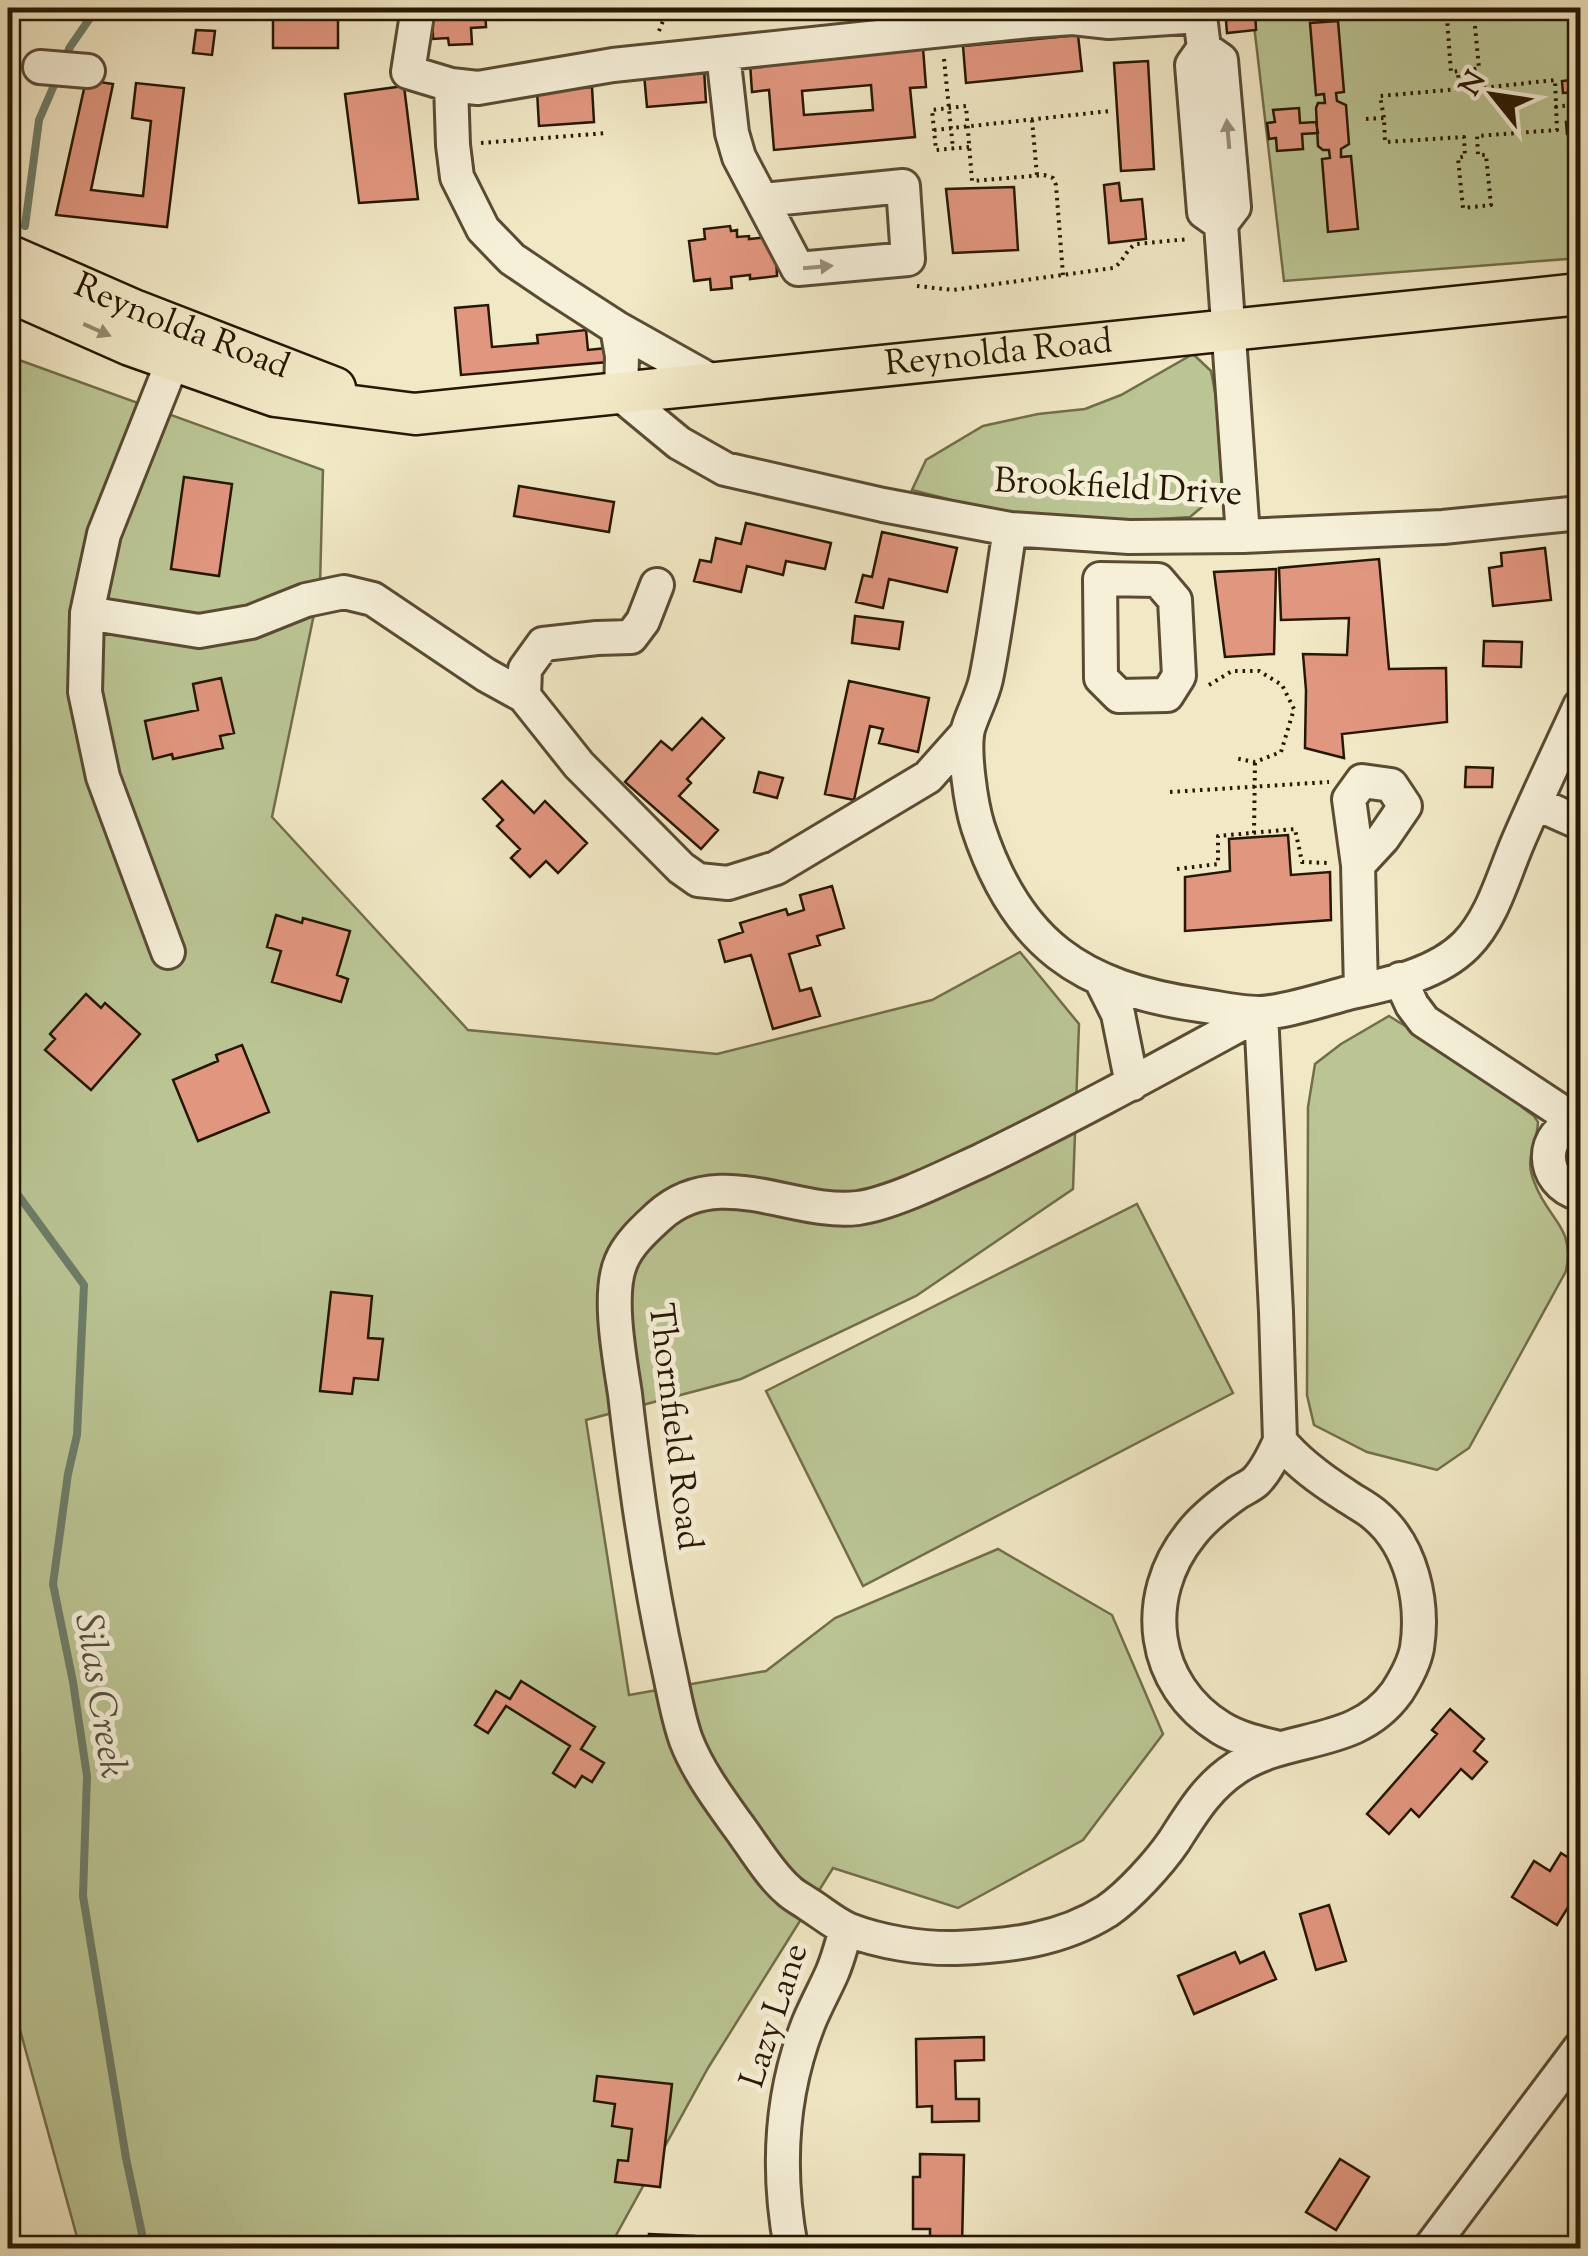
<svg xmlns="http://www.w3.org/2000/svg" width="1588" height="2256" font-family="'Sorts Mill Goudy',serif">
	<style>
		.green { fill: #bbc594; stroke: #716e4a; stroke-width: 2.5 }
		.lines { fill: none; stroke-linecap: round; stroke-linejoin: round }
		.stream { stroke: #6d7d69; stroke-width: 8 }
		.building { fill: #e1967f; stroke: #271701; stroke-width: 2.5; fill-rule: evenodd }
		.minor-casing { stroke: #5a4b32; stroke-width: 38 }
		.major-casing { stroke: #271701; stroke-width: 45 }
		.path { stroke: #271701; stroke-width: 4; stroke-dasharray: 2.5 5; stroke-linecap: butt }
		.minor { stroke: #f6f0d9; stroke-width: 32 }
		.major { stroke: #f1e8c5; stroke-width: 40 }
		.oneway { fill: #998e78 }
		.oneway2 { fill: #968a6d }
		.labels { text-anchor: middle; dominant-baseline: central; stroke-width: 10; stroke-linejoin: round; paint-order: stroke }
		.street-label { font-size: 35px; fill: #271701; stroke: #f6f0d9 }
		.water-label { font-size: 38px; font-style: italic; fill: #50523e; stroke: #f6f0d9 }
	</style>
	<rect width="100%" height="100%" fill="#f1e8c5"/>
	<filter id="stains"><feTurbulence type="fractalNoise" baseFrequency=".002" numOctaves="4"/><feColorMatrix values="0 0 0 0 .2 0 0 0 0 .09 0 0 0 0 .02 0 0 0 .5 -.17"/></filter>
	<radialGradient id="worn" r=".72"><stop offset=".6" stop-color="#630" stop-opacity="0"/><stop offset="1" stop-color="#630" stop-opacity=".3"/></radialGradient>
	<path class="green" d="M1252,8H1580V258L1284,281Z
		M1193,354L1211,371L1225,445L1221,491L1190,517L1130,521L1011,515L912,490L926,460L983,426L1038,414L1085,409L1121,395Z
		M8,356L323,470L320,585L272,817L468,1030L717,1054L932,1000L1020,952L1079,1024L1073,1189L916,1296L741,1379L586,1420L629,1695L766,1671L835,1618L998,1549L1112,1615L1163,1734L1083,1840L958,1908L833,1868L708,2068L609,2248H80L14,2008L8,1957Z
		M1389,1016L1527,1101L1523,1108L1534,1116L1538,1122C1537,1147 1523,1157 1535,1184C1549,1221 1575,1226 1566,1271L1469,1448L1437,1470L1367,1452L1314,1425L1307,1395L1308,1107L1315,1064L1341,1044Z
		M1137,1204L1233,1393L863,1586L766,1391Z"/>
	<g class="lines">
		<path class="stream" d="M65,58L70,47L97,8
			M25,226L39,120L58,76
			M8,1172L13,1188L84,1285L77,1435L68,1474L53,1584L73,1682L87,1776L83,1896L126,2158L145,2248"/>
	</g>
	<path class="building" d="M432,8H485L486,27L471,28L472,44L449,45L448,38L433,39Z
		M1225,8H1255L1256,30L1227,33Z
		M273,13H338V48H273Z
		M1338,21L1344,92L1336,93L1337,101L1346,105L1349,144L1341,149V157L1351,156L1358,229L1328,232L1322,159L1330,158L1329,150H1323L1318,146L1316,108L1318,103H1325L1324,94L1316,95L1310,23Z
		M196,30L215,31L212,55L193,53Z
		M1078,35L1082,71L966,83L963,46Z
		M923,48L926,87L910,88L915,137L774,150L769,90L752,92L750,63ZM871,85L873,110L804,115L802,91Z
		M1148,61L1154,169L1121,171L1114,63Z
		M704,69L706,102L647,107L644,74Z
		M1580,79V92L1563,93L1562,81Z
		M86,80L113,84L91,190L143,196L151,121L132,118L136,83L184,88L167,227L56,215Z
		M404,86L418,199L359,203L345,94Z
		M592,87L594,122L539,126L537,91Z
		M1299,108L1300,123L1316,122L1318,133L1302,134L1303,149L1277,151L1276,138L1269,139L1267,123L1275,122L1273,110Z
		M1580,121V133L1567,134L1566,122Z
		M1119,183L1121,201L1142,199L1146,239L1109,243L1104,185Z
		M1014,187L1018,250L953,253L946,189Z
		M730,226L731,231L737,230V237L749,236V239L768,237L776,256L777,276L750,279V275L731,277L732,288L711,290L710,279L694,281L689,241L705,239L704,229Z
		M488,305L492,347L538,343L537,335L586,330L588,350L607,348L608,362L461,375L455,308Z
		M184,477L232,484L219,576L171,569Z
		M519,486L614,502L609,532L514,516Z
		M746,523L831,543L825,569L786,561L783,575L747,566L741,592L694,581L700,560L711,562L716,538L741,544Z
		M882,532L957,548L947,592L889,579L883,608L856,602L863,575L872,577Z
		M1545,548L1551,600L1493,606L1489,568L1502,566L1501,553Z
		M1379,559L1389,669L1446,668L1447,722L1342,734L1344,758L1305,748L1306,690L1303,654L1347,655L1349,618L1281,620L1279,568Z
		M1276,569L1274,654L1225,657L1214,572Z
		M855,616L903,622L899,649L852,643Z
		M1484,641L1522,642L1521,667L1483,666Z
		M221,678L234,733L220,736L223,748L173,759L172,754L153,759L145,721L198,710L193,684Z
		M849,681L929,698L918,752L879,743L883,729L870,726L854,800L825,794Z
		M702,718L724,738L687,779L691,783L679,796L718,830L701,849L625,782L661,741L672,750Z
		M1466,767L1493,768L1492,787H1465Z
		M759,772L783,778L777,798L754,792Z
		M502,781L534,813L545,801L587,843L558,873L546,861L530,877L511,858L520,849L497,826L503,820L483,799Z
		M1288,835L1291,875L1330,872L1331,920L1185,931V877L1230,871L1229,839Z
		M832,886L844,928L817,936L820,945L789,954L800,991L811,988L820,1016L773,1029L751,955L725,962L719,940L743,932L740,923L786,909L788,915L804,910L800,895Z
		M276,915L302,923L303,918L350,931L337,975L348,979L341,1002L272,982L281,951L267,947Z
		M86,994L101,1008L105,1003L140,1034L91,1090L45,1050L55,1039L50,1034Z
		M242,1045L269,1112L198,1141L173,1080L218,1061L216,1055Z
		M331,1292L372,1296L368,1338L383,1339L378,1380L354,1378L352,1394L320,1391Z
		M521,1681L595,1727L581,1749L604,1763L592,1782L582,1776L575,1787L553,1773L570,1746L506,1706L488,1733L475,1725L496,1691L510,1699Z
		M1450,1709L1484,1739L1474,1751L1487,1762L1472,1779L1461,1769L1419,1817L1411,1809L1389,1834L1367,1814L1437,1734L1432,1730Z
		M1561,1853L1580,1865V1888L1557,1925L1512,1897L1534,1861L1550,1871Z
		M1329,1905L1346,1961L1316,1970L1300,1914Z
		M1235,1952L1240,1963L1264,1952L1276,1979L1194,2014L1178,1976Z
		M984,2037V2060L955,2061L956,2099H979V2121L932,2122V2106L917,2107L916,2039Z
		M597,2076L672,2084L660,2187L615,2182L618,2160L628,2161L632,2129L612,2126L615,2104L594,2101Z
		M920,2154L964,2155L962,2247H930V2229H913V2177H920Z
		M1340,2159L1369,2177L1336,2230L1306,2212Z
		M649,2234L694,2236L693,2248H649Z
		M1263,2239L1277,2248H1256Z"/>
	<g class="lines">
		<defs>
			<path id="minor" d="M418,8L408,72L451,85
				M1204,48L1221,60L1234,207L1221,224L1243,536
				M723,54L732,133L739,157L798,269L908,259L903,186L763,200
				M40,67L88,71
				M617,328L622,356L621,395L679,443L725,469L883,505L1010,529L1129,537L1243,536L1443,527L1580,513
				M182,338L104,534L87,613L199,631L251,622L306,600L344,592L373,599L486,675L524,696L579,765L681,868L698,880L728,883L776,868L928,777L967,733
				M715,383L617,328L555,288L512,259L483,229L457,177L453,145L451,85L478,88L613,65L1029,21L1073,18L1109,22L1200,16L1204,48L1192,65L1204,212L1221,224
				M1010,529C1002,579 996,630 986,679C982,697 973,712 968,729C963,751 971,805 978,827C1016,944 1081,988 1199,1005C1219,1008 1240,1013 1259,1013C1282,1013 1325,999 1348,993C1388,984 1436,975 1466,945C1492,919 1503,877 1517,844C1537,797 1559,752 1580,706
				M1100,579L1158,580L1175,600L1179,676L1167,695L1119,696L1101,678Z
				M87,613L85,692L103,777L168,952
				M524,696L525,669L543,644L597,638L631,637L643,621L657,585
				M1535,803L1580,823
				M1358,865L1349,799L1362,781L1391,785L1405,806L1383,838L1358,865L1361,990
				M1400,979L1412,1005L1424,1021L1556,1108L1572,1123
				M1101,980L1118,1014L1132,1084
				M1261,1013L1276,1312L1280,1441C1298,1463 1320,1479 1345,1495C1355,1502 1366,1507 1375,1515C1412,1546 1424,1602 1417,1648C1414,1664 1406,1678 1397,1692C1356,1749 1288,1733 1236,1768C1207,1787 1192,1813 1174,1841C1159,1863 1129,1896 1107,1911C1061,1940 1009,1946 956,1948C922,1949 880,1942 849,1930C835,1924 821,1912 808,1904C801,1899 794,1896 788,1890C769,1874 752,1844 736,1823C718,1798 697,1769 686,1740C678,1718 674,1693 669,1670C657,1615 647,1558 639,1503C634,1467 629,1430 625,1394C620,1360 607,1294 621,1262C628,1244 645,1229 659,1216C719,1162 794,1216 858,1208C894,1203 949,1175 982,1160C1077,1114 1169,1063 1261,1013Z
				M1580,1121C1538,1131 1539,1183 1580,1194
				M1279,1748C1259,1743 1239,1739 1221,1728C1151,1685 1140,1597 1191,1534C1203,1518 1220,1505 1237,1493C1243,1489 1251,1486 1256,1481C1267,1470 1274,1454 1280,1441
				M791,2248C777,2172 780,2095 809,2022C816,2005 825,1989 832,1973C838,1959 842,1944 846,1929
				M1430,2248L1580,2048"/>
			<g id="major">
				<path id="s1" d="M8,255L136,311L335,388"/>
				<path id="s2" d="M8,291L130,345L275,396L415,414L1580,294"/>
			</g>
		</defs>
		<use href="#minor" class="minor-casing"/>
		<use href="#major" class="major-casing"/>
		<path class="path" d="M718,8L720,12
			M766,8L773,21
			M659,31L668,8
			M944,59L953,149
			M1555,107L1580,104
			M1366,119L1384,118L1385,142L1464,137L1465,156L1458,158L1463,208L1491,205L1486,155H1478L1477,136L1557,130L1555,80L1472,89L1470,70L1479,68L1474,16L1447,18L1451,72L1458,71L1459,89L1380,96L1384,118
			M1032,120L1037,175
			M934,130L1110,111
			M481,143L607,133
			M969,147L936,150L932,110L966,106L972,181L1044,175L1053,178L1056,185L1063,275
			M917,286L953,290L1113,268C1124,262 1125,250 1136,244L1189,239
			M1209,685L1232,671H1259L1282,685L1294,709L1281,752L1255,762L1234,758
			M1170,792L1329,782
			M1254,833L1255,762
			M1177,869L1218,864V836L1295,829L1302,862L1328,863"/>
		<use href="#minor" class="minor"/>
		<use href="#major" class="major"/>
	</g>
	<defs><path id="oneway-solid" d="M-6-.8H1V-3.2L6.5 0L1 3.2V.8H-6Z" transform="scale(2.5)"/></defs>
	<g class="oneway">
		<use href="#oneway-solid" transform="translate(1228 134) rotate(-95)"/>
		<use href="#oneway-solid" transform="translate(818 267) rotate(-5)"/>
	</g>
	<use class="oneway2" href="#oneway-solid" transform="translate(97 330) rotate(24)"/>
	<g class="labels">
		<g class="street-label">
			<text stroke="none"><textPath href="#s1" startOffset="188">Reynolda Road</textPath></text>
			<text stroke="none"><textPath href="#s2" startOffset="1015">Reynolda Road</textPath></text>
			<text transform="translate(1118 489) rotate(3)">Brookfield Drive</text>
			<text transform="translate(673 1427) rotate(83)">Thornfield Road</text>
			<text transform="translate(776 2016) rotate(-72)">Lazy Lane</text>
		</g>
		<g class="water-label">
			<text transform="translate(98 1696) rotate(81)">Silas Creek</text>
		</g>
	</g>
	<rect width="1588" height="2256" fill="none" stroke="#f1e8c5" stroke-width="40"/>
	<rect x="10" y="10" width="1568" height="2236" fill="none" stroke="#271701" stroke-width="5"/>
	<rect x="20" y="20" width="1548" height="2216" fill="none" stroke="#271701" stroke-width="2.5"/>
	<g transform="translate(1493 95) rotate(300)" stroke="#f6f0d9" stroke-width="8" paint-order="stroke">
	<path d="M0-8L18 38L0 25L-18 38Z" fill="#271701"/>
	<text y="-15" font-size="28" font-weight="bold" text-anchor="middle" fill="#271701">N</text>
	</g>
	<rect width="100%" height="100%" filter="url(#stains)"/>
	<rect width="100%" height="100%" fill="url(#worn)"/>
</svg>
